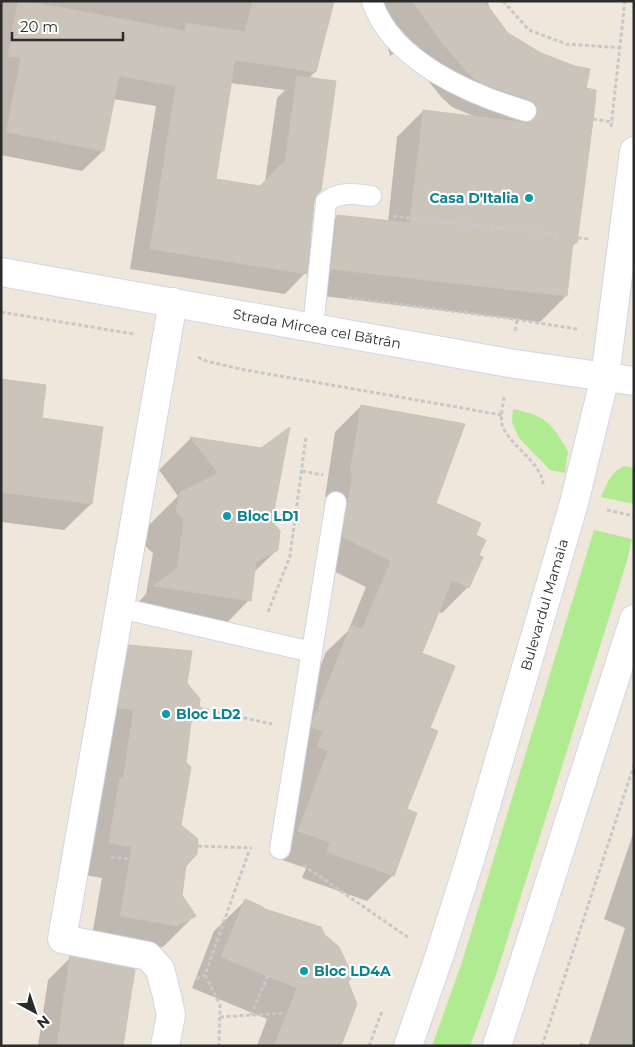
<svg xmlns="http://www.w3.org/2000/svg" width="635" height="1047" font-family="Montserrat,sans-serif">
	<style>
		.green { fill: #b0eb92 }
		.shadow { fill: #0003; fill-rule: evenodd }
		.building { fill: #cac4bb; stroke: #cac3b5 }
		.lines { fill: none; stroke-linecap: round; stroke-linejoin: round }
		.service-casing { stroke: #d1d5e6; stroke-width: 22 }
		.minor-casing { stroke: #d1d5e6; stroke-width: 30 }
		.secondary-casing { stroke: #d1d5e6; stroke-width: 30 }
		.path { stroke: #c8c8c8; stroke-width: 3; stroke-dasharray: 4 2.5; stroke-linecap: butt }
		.service { stroke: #fff; stroke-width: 20 }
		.minor { stroke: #fff; stroke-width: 28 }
		.secondary { stroke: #fff; stroke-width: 28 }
		.culture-dot { fill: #0f9aa8; stroke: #fff; stroke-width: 2 }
		.labels { text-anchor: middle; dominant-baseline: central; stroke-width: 4.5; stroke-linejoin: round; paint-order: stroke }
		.culture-label { font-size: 14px; font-weight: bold; fill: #0d838f; stroke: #fff; text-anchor: start }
		.street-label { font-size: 14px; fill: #2b2b2b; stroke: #fff }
	</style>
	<rect width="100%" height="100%" fill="#efe7dc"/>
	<path class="green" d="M513,409C547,416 551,423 568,451L565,473L550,470L519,438L512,422Z
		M626,466L634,468V504L601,497C607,484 611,470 626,466Z
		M594,530L632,539L627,561L496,975L470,1046H432L462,962Z"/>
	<path class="shadow" d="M2,1H333L315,72L308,79L315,195L308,245L337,216L388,222L397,137L423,111L478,118L452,107L442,98L402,48L390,56L375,1H487L499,29L585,89L595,91L576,243L571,247L566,296L540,322L306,294L308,270L285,294L130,269L156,106L113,99L103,151L82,171L1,155ZM230,83L285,90L277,98L265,182L260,187L214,180Z
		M1,380L40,419L91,504L64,530L1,522Z
		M361,406L434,503L474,536L478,556L468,587L442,613L438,611L420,654L428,728L405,810L393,875L367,901L302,878L306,868L273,857L303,776L292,772L287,750L326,652L348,631L366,587L317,563L328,498L325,497L335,432Z
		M191,438L261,449L271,521L277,550L253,573L249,600L217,633L122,619L146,594L153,553L144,545L148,526L178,496L159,470Z
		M130,646L185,683L190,723L179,825L185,865L180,896L195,915L164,946L146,956L90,947L102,878L79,874L99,677Z
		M634,831V1046H578L581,1043L587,1045L589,1043L625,928L604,919Z
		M245,901L347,982L340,1046H257L267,1019L192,988L214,931Z
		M70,958L122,1046H38L48,980Z"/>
	<path class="building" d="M18,1H26L185,31L186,23L245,32L253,1H334L316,72L235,60L216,179L260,186L283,163H285L297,76L336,81L321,191L316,195L314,201L307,274L150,249L176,86L119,76L104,151L6,132L21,58L8,56Z
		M412,1H484L508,33L541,53L575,66L590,69L586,88L596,90L595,104L577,243L573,242L567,296L331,269L337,215L410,223L423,110L528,123L534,119L537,114L538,109L535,103L530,100L486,85L478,81L467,72L444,45Z
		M1,379L46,385L42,418L103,427L92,504L1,492Z
		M361,405L465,424L436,503L481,523L476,535L486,540L479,555L483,557L469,588L452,580L422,653L455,666L430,728L438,731L407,809L417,813L394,876L327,852L330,842L298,831L328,751L317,746L323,732L312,727V723L351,625L362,629L391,561L342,537L353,472H350Z
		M290,427L272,521L280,531L278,550L256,562L251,601L153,586L177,568L184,520L176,512L180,492L218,473L190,437L261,448Z
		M129,645L192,651L187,683L200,699L198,717L191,722L186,762L191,767L181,825L198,839L197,854L186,866L182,895L196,916L177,926L120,916L132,847L109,843L120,777L123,778L134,710L118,708Z
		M245,899L261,906L265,909L321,927L325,935L339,947L353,977L348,982L357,1004L341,1046H274L297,988L221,957Z
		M70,956L135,969L123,1046H57Z"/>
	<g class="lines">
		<defs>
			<path id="service" d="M372,1C391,61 471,95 526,111
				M313,327L326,202C341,191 353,194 371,196
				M120,608L312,652
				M280,849L336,502"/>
			<path id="minor" d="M165,1046L171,1015L167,996L160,969L148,956L62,939L173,302"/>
			<g id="secondary">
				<path id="s1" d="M1,272L509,363L634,381"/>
				<path id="s2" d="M408,1046L440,954L470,860L574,503L605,377L634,151"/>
				<path d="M497,1046L634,619"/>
			</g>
		</defs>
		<use href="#service" class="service-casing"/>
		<use href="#minor" class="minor-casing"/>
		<use href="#secondary" class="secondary-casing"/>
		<path class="path" d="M503,1L529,30L566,44L624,48
			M593,119L613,122
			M611,127L625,1
			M393,216L561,235
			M578,238L590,239
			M348,298L507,318L577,329
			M1,312L134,334
			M515,331L517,320
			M198,357L206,361L240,369L502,415
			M504,397C503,405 500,417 502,425C510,446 541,462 543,484
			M302,471L323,475
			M607,510L634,516
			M268,612L290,556L306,437
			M199,708L272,724
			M198,846L252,848
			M111,857L130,859
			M303,865L409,938
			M205,975L220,1005L219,1046
			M196,979L205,975L249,851
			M251,1015L268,975
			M220,1017L286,1013
			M369,1046L382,1011
			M542,1046L634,765"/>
		<use href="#service" class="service"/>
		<use href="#minor" class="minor"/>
		<use href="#secondary" class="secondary"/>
	</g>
	<g class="culture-dot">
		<circle cx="529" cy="198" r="5"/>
		<circle cx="227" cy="516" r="5"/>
		<circle cx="166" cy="714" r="5"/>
		<circle cx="304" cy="971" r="5"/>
	</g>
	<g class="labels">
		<g class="culture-label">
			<text x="519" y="198" text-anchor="end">Casa D'Italia</text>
			<text x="237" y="516">Bloc LD1</text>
			<text x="176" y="714">Bloc LD2</text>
			<text x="314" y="971">Bloc LD4A</text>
		</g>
		<g class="street-label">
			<text stroke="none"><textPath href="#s1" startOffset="321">Strada Mircea cel Bătrân</textPath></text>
			<text stroke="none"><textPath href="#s2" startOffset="462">Bulevardul Mamaia</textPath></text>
		</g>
	</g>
	<rect width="635" height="1047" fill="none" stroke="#2b2b2b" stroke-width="5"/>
	<g transform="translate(35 1012) rotate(140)" stroke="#ffffff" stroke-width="4" paint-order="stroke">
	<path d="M0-4L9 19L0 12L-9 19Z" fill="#2b2b2b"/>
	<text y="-8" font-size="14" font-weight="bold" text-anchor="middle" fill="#2b2b2b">N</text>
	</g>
	<path d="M12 32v8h111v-8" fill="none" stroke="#2b2b2b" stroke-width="2.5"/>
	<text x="20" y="32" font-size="15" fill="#2b2b2b" stroke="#ffffff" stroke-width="4" paint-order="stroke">20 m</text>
</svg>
